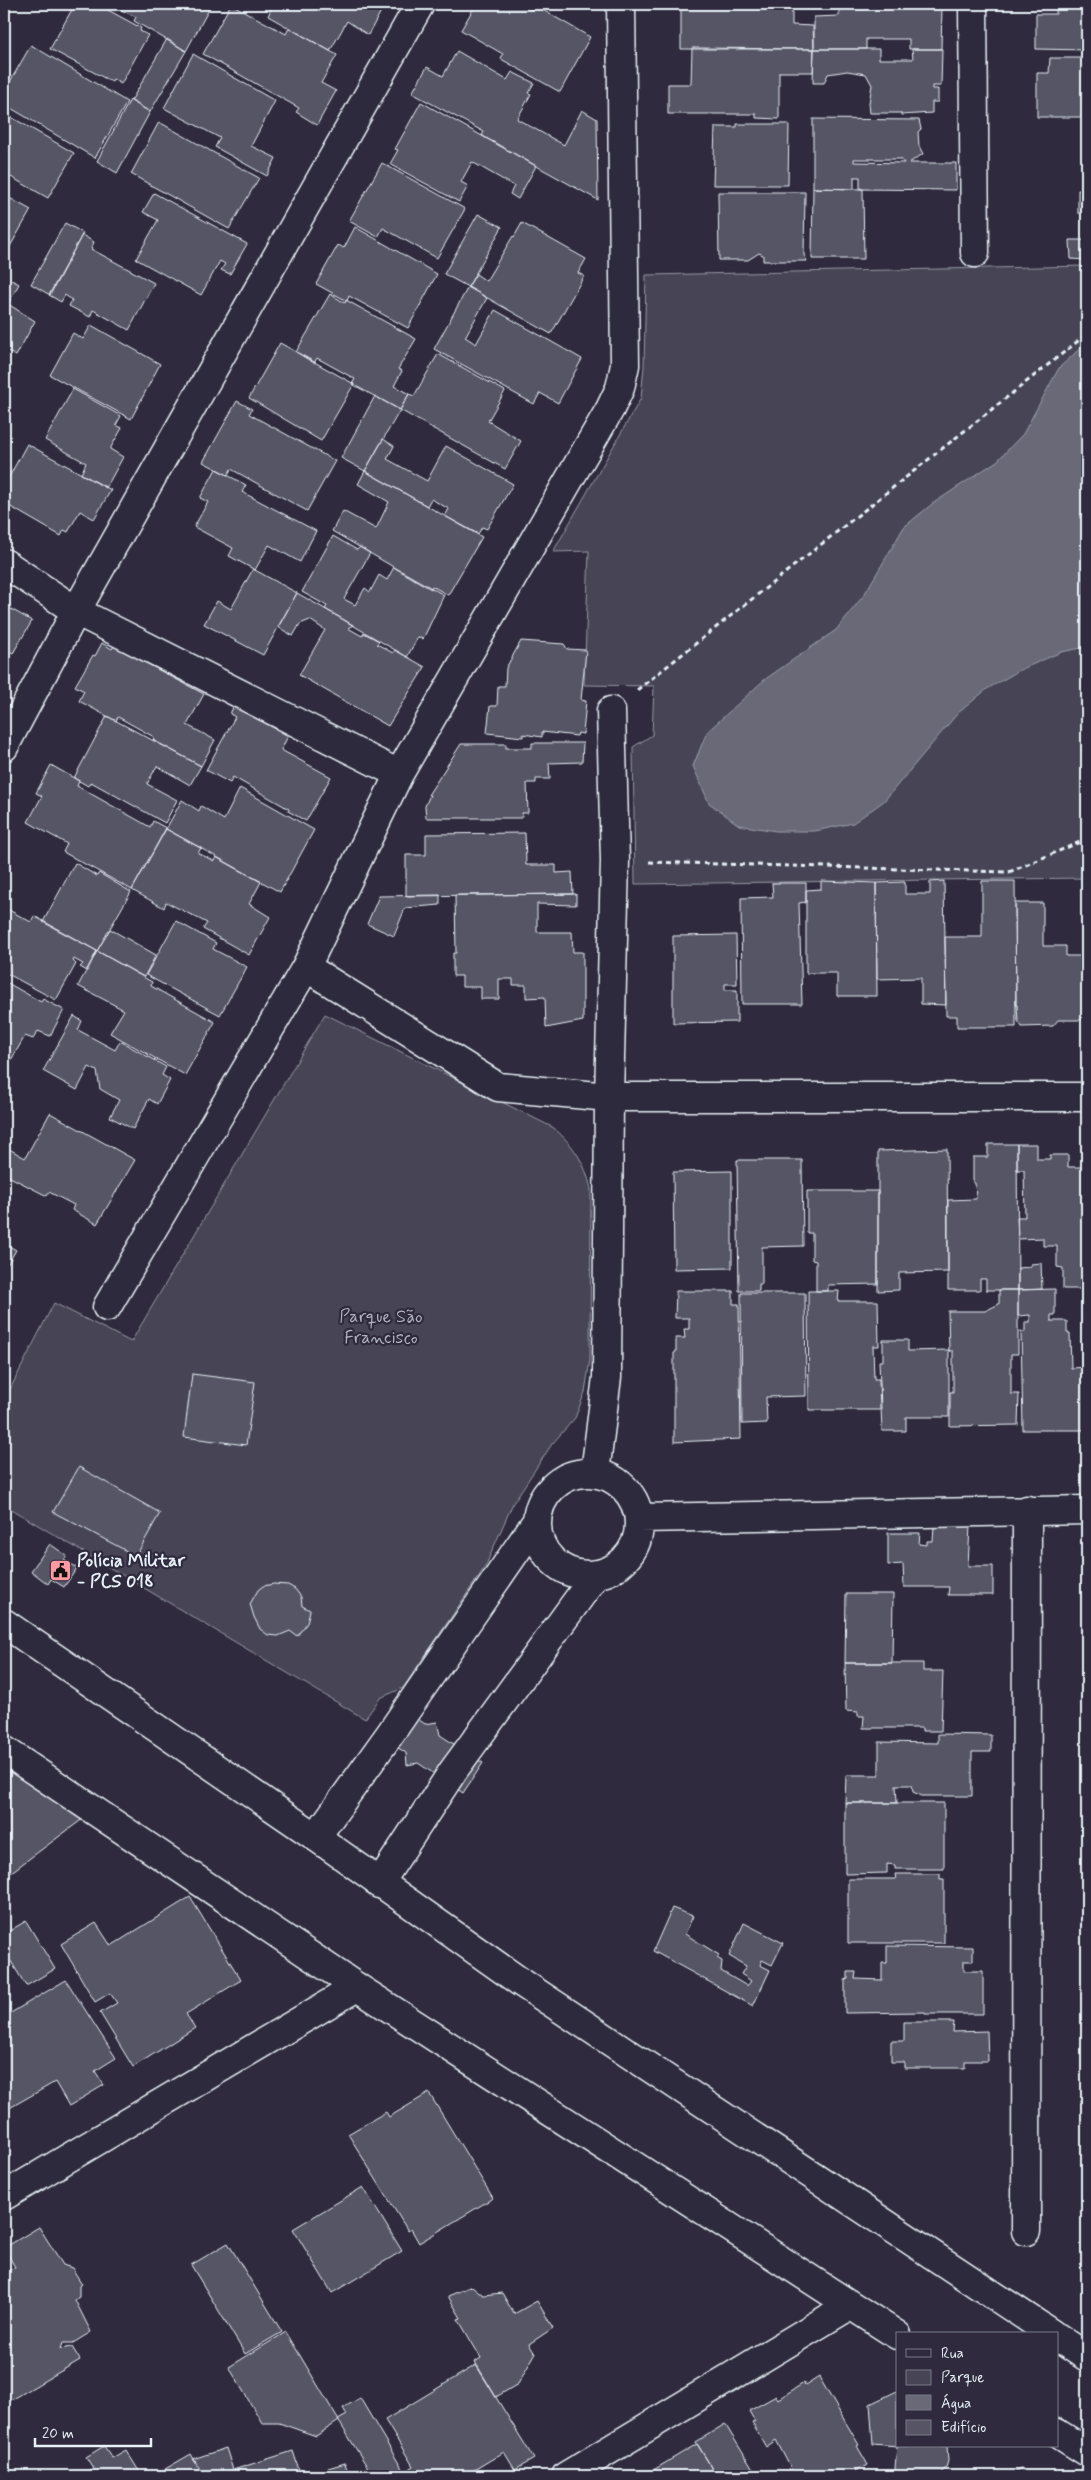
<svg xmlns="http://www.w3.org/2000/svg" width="1091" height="2480" font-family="Mynerve,sans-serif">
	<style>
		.green { fill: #464455; stroke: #979aa6 }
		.water { fill: #696978; stroke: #9c9fab }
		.building { fill: #575565; stroke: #e8f1f8; fill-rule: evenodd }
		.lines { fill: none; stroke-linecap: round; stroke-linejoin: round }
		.minor-casing { stroke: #e8f1f8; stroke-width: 31 }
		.tertiary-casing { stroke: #e8f1f8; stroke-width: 31 }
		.path { stroke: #e8f1f8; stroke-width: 3; stroke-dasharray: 5 4; stroke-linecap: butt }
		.minor { stroke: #2f2a3d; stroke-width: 28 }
		.tertiary { stroke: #2f2a3d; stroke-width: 28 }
		.labels { text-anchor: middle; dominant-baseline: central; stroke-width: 4.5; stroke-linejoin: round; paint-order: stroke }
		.park-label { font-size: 18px; fill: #afb4bf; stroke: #2f2a3d }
		.poi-label { font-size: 18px; font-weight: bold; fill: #e8f1f8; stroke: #2f2a3d; text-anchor: start }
	</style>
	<rect width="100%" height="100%" fill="#2f2a3d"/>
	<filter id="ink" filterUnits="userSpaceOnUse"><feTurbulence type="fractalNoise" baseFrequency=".02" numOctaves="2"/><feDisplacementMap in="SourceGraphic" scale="10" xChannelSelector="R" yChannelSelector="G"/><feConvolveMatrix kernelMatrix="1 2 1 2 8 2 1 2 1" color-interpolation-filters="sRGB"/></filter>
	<g filter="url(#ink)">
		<path class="green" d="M1087,266V878L635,884L633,747L652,735L654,686L584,685L589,551L553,552L641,398L644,366L646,275Z
			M325,1014L554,1128C574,1146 585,1162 591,1189L590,1360L585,1392L575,1418L552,1444L513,1503L485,1567L403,1688L380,1698L365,1719L4,1505V1401L54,1303L131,1342Z"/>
		<path class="water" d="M1087,342V647L1061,652L1020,670L987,689L957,714L884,801L853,823L815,831H776L739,825L709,803L693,766L707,732L764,680L836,630L864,595L904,527L932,504L997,461L1023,434L1059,368Z"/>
		<path class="building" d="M75,4H97L141,28L140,31L148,35L121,84L113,79L112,82L50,49Z
			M122,4H212L186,51L134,21L136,17L119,9Z
			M231,4L286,34L289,28L337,55L321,83L336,91L317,125L296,112L299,108L203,54Z
			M262,4H385L368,35L347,21L330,51L268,16L271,9Z
			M476,4H521L532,10L534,5L590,37L560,92L501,59L503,54L461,30Z
			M681,4H792V25L813,26L814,49H681Z
			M839,4H934V7H942L941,49H909V39H866V49H814V17L839,16Z
			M1056,4H1087V50L1036,49V14H1056Z
			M167,39L186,51L150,112L131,101Z
			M31,45L127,102L95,158L4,104V92Z
			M692,48L814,49L813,72H779V119L756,118V114H668V84H691Z
			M814,49H879V59H913L912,49H942L941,86H932V89H938V102H932V113L901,115V113H870L869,103L872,85L866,74L847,71L828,74L824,83H813Z
			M457,51L507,80L512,72L534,83L528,93L531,94L517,119L564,145L582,110L597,119L598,200L486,138L482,135L484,132L412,93L427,67L443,76Z
			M193,54L275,101L251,146L276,158L267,176L215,147L220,138L164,108Z
			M1050,58H1087V117H1037V73H1049Z
			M130,100L150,112L117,173L97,161Z
			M421,102L536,166L518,199L510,194L514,186L472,162L461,182L468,186L459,202L390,164L398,150L395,149Z
			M4,113L74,153L48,198L4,173Z
			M813,119L919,120L921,129L918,132L919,146L923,154L909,163H956V190L860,189V177H854V189L813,188ZM854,159H901L904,163L854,162Z
			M159,122L259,178L229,229L131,174Z
			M737,124H789L788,185H713L715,127H737Z
			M382,163L465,209L437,258L383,228L378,237L349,221Z
			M813,188L863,189L864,259H812Z
			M1078,190H1087V213H1078Z
			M718,192H805L804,255L807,261H763V255L759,253L748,260H719Z
			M154,193L247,244L230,274L221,270L225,264L220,261L201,295L136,259L158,220L143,212Z
			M4,195L31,210L4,257Z
			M478,214L502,227L468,287L444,274Z
			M65,223L83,233L50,295L31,284Z
			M522,223L586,259L578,273L584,276L551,334L468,287L476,274L486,281L513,236L514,237Z
			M355,227L437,274L408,328L349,296L347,301L316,284L338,245L344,248Z
			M82,235L94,242L91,249L154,283L129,330L93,310L90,317L69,306L72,300L65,295L61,302L49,295Z
			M1070,240H1087V260L1071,259Z
			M4,276L19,284L8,304L35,321L16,356L4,349Z
			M468,287L487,298L465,337L476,344L495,310L582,359L558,403L540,393L534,404L434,349Z
			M330,294L345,303L346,300L416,339L398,369L402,371L394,386L409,394L400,410L352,384L355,379L317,358L314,363L296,352Z
			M91,325L160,364L131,419L50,375L73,333L83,339Z
			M280,343L354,384L321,441L249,398Z
			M438,354L505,391L488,421L521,441L505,469L400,410L409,394L414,396Z
			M73,389L121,416L116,425L122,428L110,449L123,457L106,488L81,474L86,463L45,440Z
			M375,396L400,410L365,471L341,458Z
			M237,401L252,409L249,414L335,461L307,511L231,469L228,475L203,462Z
			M383,439L394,446L387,459L427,481L446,446L513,484L487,529L482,527L478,534L445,516L449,509L431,499L427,506L365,471Z
			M27,444L111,490L94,519L80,511L68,532L64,530L61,536L4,503V486Z
			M216,469L246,485L242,492L316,531L300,562L269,545L255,570L229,556L233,548L194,527L208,502L200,498Z
			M365,471L482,537L448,595L432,586L431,589L332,531L343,511L376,529L389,502L358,484Z
			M333,536L357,550L360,547L370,553L344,599L355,605L365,588L370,592L379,575L387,580L394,567L444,595L423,639L418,637L407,657L325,609L327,606L302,592Z
			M253,569L297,593L263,655L204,624L217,601L231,609Z
			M297,593L353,625L348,628L362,636L364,633L379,641L377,644L393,653L395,650L425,667L388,726L299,675L325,630L310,620L300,624L293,636L278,627Z
			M4,605L32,621L13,653L4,648Z
			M521,641L564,644L567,649L586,650L581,700L586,701L583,734L578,733L577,736L542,732V737L523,734V737L487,733L490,706H497L498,686H505L506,668Z
			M102,643L112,649L114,646L204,694L187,725L215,740L201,766L153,740L154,737L118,717L116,721L79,701L84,691L75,686L93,655L95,656Z
			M234,705L288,736L281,750L331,777L306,821L288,811L289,809L233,777L230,783L206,770L235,717L230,714Z
			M107,716L201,766L190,785L157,766L147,784L177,800L165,823L91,782L88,786L74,778Z
			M532,743H583L582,762L549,763L550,779H536V783H527L528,813H522V818H426L425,806L430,795H428L461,744H506V748H532Z
			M51,765L79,781L77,786L150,827L153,821L166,828L132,890L63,852L67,844L28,822L42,796L36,793Z
			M240,788L314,830L280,892L166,829L182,800L199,811L201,806L224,820Z
			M166,829L201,848L198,853L214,861L216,857L261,882L249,904L270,917L249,955L203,929L207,923L166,902L164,908L132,890Z
			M525,833L526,865H556V873L572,872L573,894L406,896V855H426V834Z
			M75,863L97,876L99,873L131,892L97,951L43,922Z
			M821,881L876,883L877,996H837V973H806V890L821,889Z
			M944,881L946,1005L921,1004V978L877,979L876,883L905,882V894H930V882Z
			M982,881H1015L1016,1027H957V1016H946L945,937H982Z
			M772,883H806V902L799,903L802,1004H742L741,898L773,897Z
			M576,894V905L537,904V932H572L573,952H583V1021L546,1028L545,997L526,998V985H513V979H499V999H481V987H462V976H453V953H456L455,895Z
			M440,895V905L405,908L394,936L367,924L379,896Z
			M1015,903H1043V946H1066V956H1083V978H1087V1020H1058L1053,1026L1022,1027L1018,1021L1017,1005H1016Z
			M7,909L31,922L34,916L97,951L87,971L80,967L83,964L74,959L73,961L76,964L56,1000L4,972V916Z
			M176,921L216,943L213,949L247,967L220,1015L146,975Z
			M110,929L156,955L144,977L97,951Z
			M736,935L737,984H725V990H737V1022L673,1023V936Z
			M97,951L152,982L151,986L215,1022L185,1075L110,1033L124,1010L78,986Z
			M4,981L41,1002L43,999L64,1010L50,1036L38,1031L33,1039L25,1036L10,1062L4,1058Z
			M74,1016L82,1021L78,1030L115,1050L120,1041L166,1067L162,1075L170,1080L157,1104L149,1099L133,1129L110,1117L119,1100L100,1089L97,1071L89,1067L77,1090L43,1071Z
			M50,1113L135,1160L97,1224L72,1210L74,1205L49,1192L47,1196L4,1174V1146L25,1158Z
			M988,1144H1017L1018,1290H986V1279H980V1290H948V1200L976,1199L975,1183H973V1157H988Z
			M1017,1144H1037V1159H1050V1155H1068V1167H1087V1289H1063V1268L1057,1267V1246H1043V1238L1018,1239L1017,1217H1025L1024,1170H1017Z
			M947,1149L948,1272L899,1273V1290L878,1291V1151Z
			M737,1160H802L803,1246L762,1247V1284H759V1291H739Z
			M732,1171V1268L674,1269L673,1172Z
			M807,1191H878V1284L828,1285V1291H816V1261L812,1260V1233H807Z
			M4,1243L16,1250L4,1270Z
			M1041,1263L1042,1289L1018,1290V1268L1031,1267V1264Z
			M1055,1289V1315H1051V1321H1067V1333H1070L1071,1368L1087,1367V1430H1023L1021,1332H1025V1322H1030V1315L1018,1316V1290Z
			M999,1290H1018V1354H1011V1394H1019L1018,1425L950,1426V1392H953V1351H949L948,1311H985L999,1304Z
			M676,1291H733V1304H739L741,1439L674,1442V1353L676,1352V1338H685L684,1329H689V1318H675Z
			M808,1291H839L838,1301H878L879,1346H873L874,1379H879L880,1410H809Z
			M741,1293H805L806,1396L766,1397L767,1423L742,1424Z
			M883,1340H908V1351L949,1350V1417H906V1431H882L879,1361H883Z
			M192,1374L255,1382L246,1445L184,1437Z
			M79,1467L160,1513L136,1556L53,1512Z
			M934,1526H970L968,1566H993V1595H948L949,1587H904L903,1564L888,1565V1533H920L919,1544L927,1545V1541H933Z
			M50,1544L67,1556L64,1560L77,1568L64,1587L51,1579L48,1584L31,1571Z
			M274,1584L288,1585L295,1589L301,1597L302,1606L310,1610L307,1623L297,1636L290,1631L278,1636L268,1635L260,1629L254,1617L250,1604L258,1590L263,1586Z
			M846,1594H893L892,1663H845Z
			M845,1663H923V1671H943L941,1731H922V1728H863L864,1716H858V1712L846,1711Z
			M395,1703L425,1724L437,1722L440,1735L483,1763L463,1793L418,1763L407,1765L406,1753L375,1733Z
			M938,1734L991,1735V1752H972V1796H922L913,1792L912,1785H896L897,1803H845L846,1775H879V1742L938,1743Z
			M10,1769L84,1818L10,1873L9,1791Z
			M845,1803H944V1869H895V1865L887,1864V1873L845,1874Z
			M895,1874H940V1879H944V1943H848V1879H896Z
			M190,1897L241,1980L186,2014L195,2028L133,2067L100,2013L117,2003L110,1993L95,2002L61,1944L96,1923L111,1946Z
			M672,1908L693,1916L685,1934L719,1955L717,1958L722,1961L721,1971L747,1986L751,1981L741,1974L746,1966L729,1956L744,1923L783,1943L772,1965L762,1960L760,1965L770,1970L753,2006L653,1951Z
			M26,1921L55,1969L26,1986L4,1950V1934Z
			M887,1946L973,1947V1961H964V1971H983V2014H925V2012L845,2013V1980L848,1979V1972H856L855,1979L882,1980V1963H887Z
			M66,1980L116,2058L95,2071L104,2085L69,2106L55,2082L6,2110L4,2106V2017Z
			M904,2022H954L953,2032L987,2031L988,2061H965V2068H904V2062H891V2041H904Z
			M429,2093L493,2198L419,2243L411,2229L408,2231L348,2134L386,2112L389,2117Z
			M363,2187L402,2251L332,2293L293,2229Z
			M39,2227L63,2265L72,2268L82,2284L79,2286V2297L75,2300L91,2332L73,2343H63L61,2349L72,2347L80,2360L8,2402L4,2395V2346L6,2345L4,2342V2265L9,2270L15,2267L4,2248Z
			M228,2243L282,2332L245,2354L191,2265Z
			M472,2286L483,2295L502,2293L514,2314L537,2301L553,2328L529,2344L535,2354L518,2384L496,2397L475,2362L481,2358L458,2319L461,2318L448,2296Z
			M286,2332L339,2421L316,2436L279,2423H262L229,2367Z
			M476,2365L534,2459L515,2470L504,2452L464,2476H373L338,2420L347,2415L343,2408L360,2398L404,2472L413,2466L385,2420Z
			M819,2377L859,2445L857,2446L868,2465L857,2471L860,2476H795L776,2440L766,2447L752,2423L755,2422L749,2411L776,2396L778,2399L804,2383L805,2386Z
			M897,2391V2446H947L948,2461L946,2468L938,2476H898L895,2468L897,2446L873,2444L870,2404Z
			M725,2424L757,2476H717L696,2442Z
			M697,2444L717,2476H653L650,2472Z
			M104,2446L112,2458L126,2450L142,2476H79L93,2468L86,2457Z
			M226,2448L233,2470L293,2451L301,2476L345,2463L349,2476H204L193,2459Z
			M191,2454L204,2476H163L160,2472Z
			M1022,2468L1027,2476H1009Z"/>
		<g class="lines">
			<defs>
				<path id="minor" d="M973,4L975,253
					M4,563L76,611L399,774
					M4,747L76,611L420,4
					M306,967L498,1087L609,1097H1087
					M107,1307L306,967L399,774L610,409L620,388L625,365L621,4
					M595,1473L607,1377L609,1097L615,861L611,711
					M537 1524a51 51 0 1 1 102 0a51 51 0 1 1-102 0Z
					M640,1518L1087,1510
					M4,1750L357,1987L897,2335
					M316,1837L390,1734L536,1522
					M379,1884L453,1771L595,1576
					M4,2196L357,1987
					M1026,2231L1027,1510
					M1057,2433L1087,2452
					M566,2476L849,2306"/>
				<path id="tertiary" d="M4,1623L316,1837L519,1981L1052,2334
					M1057,2337L1087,2357"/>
			</defs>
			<use href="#minor" class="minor-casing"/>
			<use href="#tertiary" class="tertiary-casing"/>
			<path class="path" d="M637,690L1087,334
				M649,862L1009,872L1087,839"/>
			<use href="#minor" class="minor"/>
			<use href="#tertiary" class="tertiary"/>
		</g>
	</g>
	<defs>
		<symbol id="civic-square" viewBox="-11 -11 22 22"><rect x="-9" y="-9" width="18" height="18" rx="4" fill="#ff9aa2" stroke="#2f2a3d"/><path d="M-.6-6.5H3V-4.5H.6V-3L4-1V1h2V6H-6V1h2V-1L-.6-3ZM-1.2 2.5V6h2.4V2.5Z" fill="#111"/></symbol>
	</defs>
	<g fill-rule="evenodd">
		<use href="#civic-square" x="48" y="1558" width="25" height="25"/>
	</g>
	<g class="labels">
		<g class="park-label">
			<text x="381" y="1317">Parque São<tspan x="381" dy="21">Francisco</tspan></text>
		</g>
		<g class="poi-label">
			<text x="77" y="1561">Polícia Militar<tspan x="77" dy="21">- PCS 018</tspan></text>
		</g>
	</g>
	<rect width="1091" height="2480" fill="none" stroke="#2f2a3d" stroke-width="20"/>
	<rect x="10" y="10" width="1071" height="2460" fill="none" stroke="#e8f1f8" stroke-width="2" filter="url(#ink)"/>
	<rect x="896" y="2332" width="162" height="115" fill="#2f2a3d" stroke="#797a88"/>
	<rect x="906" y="2349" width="25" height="8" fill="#2f2a3d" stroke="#797a88"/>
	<text x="941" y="2358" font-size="15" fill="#e8f1f8">Rua</text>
	<rect x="906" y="2370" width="25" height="15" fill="#464455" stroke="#797a88"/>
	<text x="941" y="2382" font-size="15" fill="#e8f1f8">Parque</text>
	<rect x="906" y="2395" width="25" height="15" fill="#696978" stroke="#797a88"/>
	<text x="941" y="2408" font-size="15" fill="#e8f1f8">Água</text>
	<rect x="906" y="2420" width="25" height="15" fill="#575565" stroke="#797a88"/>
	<text x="941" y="2432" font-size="15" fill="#e8f1f8">Edifício</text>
	<path d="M35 2438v8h116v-8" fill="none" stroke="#e8f1f8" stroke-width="2.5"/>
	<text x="42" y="2438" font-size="15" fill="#e8f1f8" stroke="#2f2a3d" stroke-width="4" paint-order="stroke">20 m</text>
</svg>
